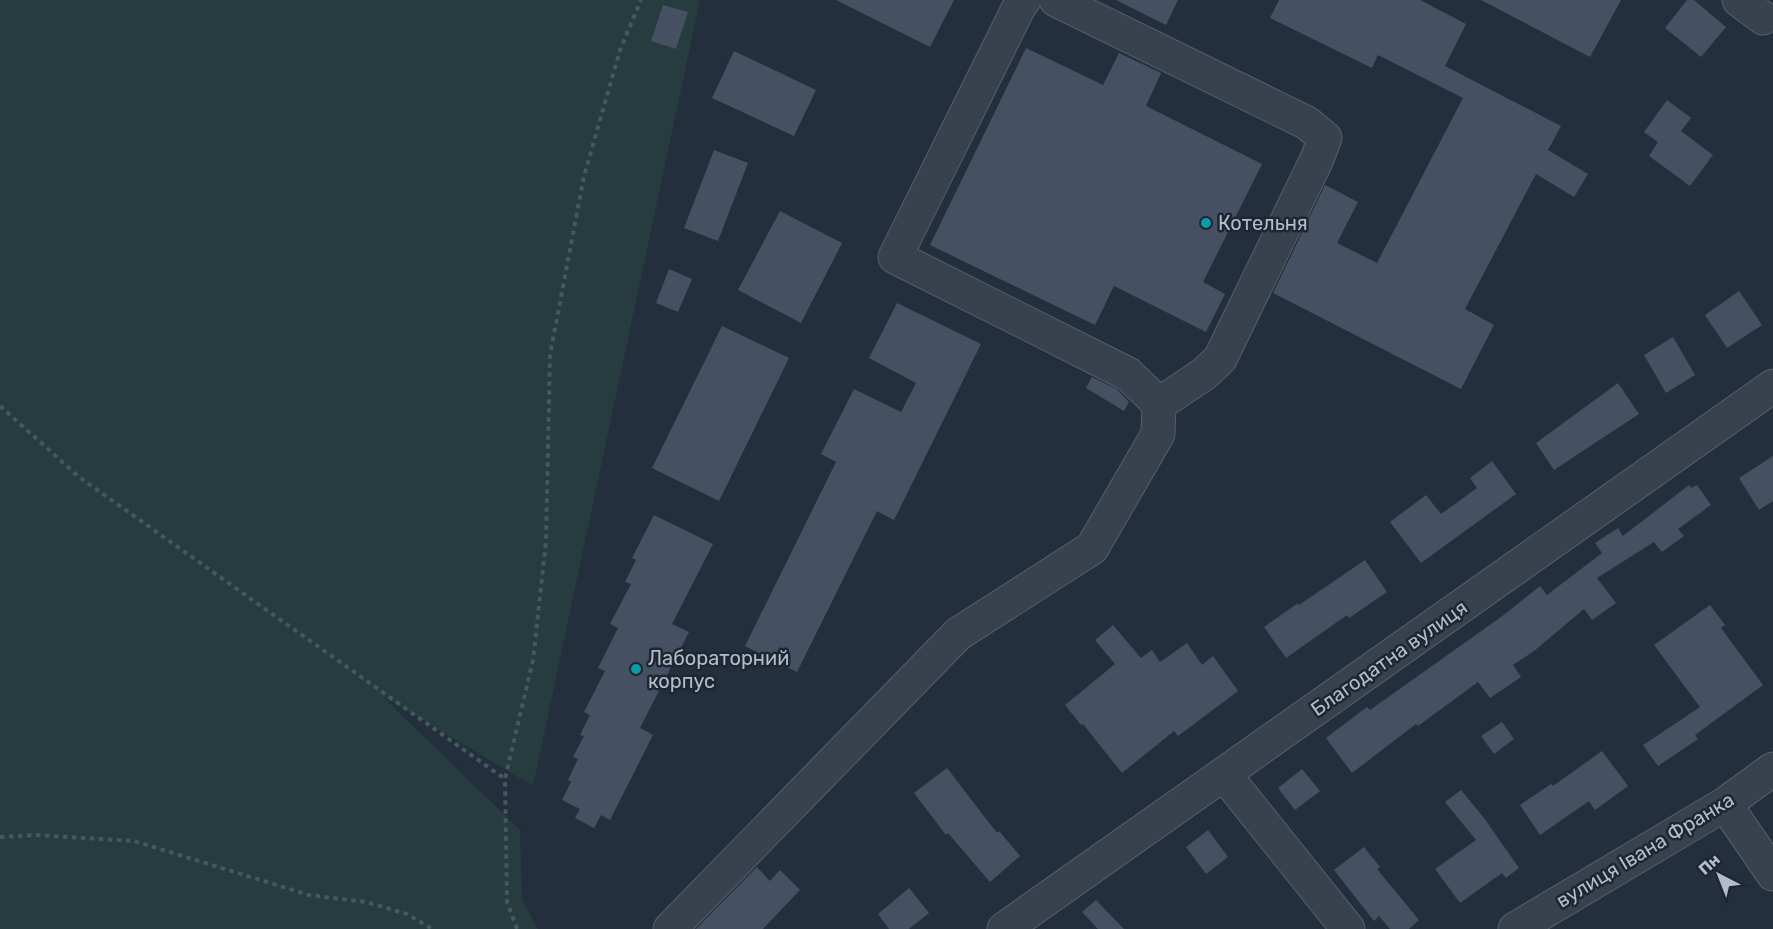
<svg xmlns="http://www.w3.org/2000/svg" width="1773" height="929" font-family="Rubik,sans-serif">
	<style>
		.green { fill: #263c3f }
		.building { fill: #455162 }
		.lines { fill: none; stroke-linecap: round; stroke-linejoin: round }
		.minor-casing { stroke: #565f6c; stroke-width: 35 }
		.path { stroke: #44595c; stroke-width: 4; stroke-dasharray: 4.5 4.5; stroke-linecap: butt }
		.minor { stroke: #38414e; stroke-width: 33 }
		.culture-dot { fill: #0f9aa8; stroke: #1d2633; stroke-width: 2 }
		.labels { text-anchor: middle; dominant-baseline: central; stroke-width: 5; stroke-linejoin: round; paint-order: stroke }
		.poi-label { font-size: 20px; fill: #b4bcc9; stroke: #1d2633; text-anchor: start }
		.street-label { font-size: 20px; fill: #b4bcc9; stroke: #1d2633 }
	</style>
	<rect width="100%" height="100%" fill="#242f3e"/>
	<path class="green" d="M0,0H700L533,786L381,695L520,830L522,899L538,929H0Z"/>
	<path class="building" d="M836,0H954L930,47Z
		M1116,0H1178L1166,25Z
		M1279,0H1420L1466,24L1445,66L1561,126L1548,150L1588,174L1574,197L1536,174L1465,309L1494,325L1461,389L1273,293L1325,185L1358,202L1337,243L1377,263L1463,98L1378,55L1372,68L1270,18Z
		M1481,0H1621L1590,57Z
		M1687,0H1694L1726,27L1701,57L1665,28Z
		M663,5L688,12L676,49L651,41Z
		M1026,48L1103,85L1119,53L1161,73L1146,106L1262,164L1203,282L1225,294L1206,332L1114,286L1095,325L930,245Z
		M734,51L816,90L794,136L712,98Z
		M1667,100L1691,118L1681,131L1713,155L1690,186L1649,156L1658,142L1644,132Z
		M714,150L748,163L718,241L684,228Z
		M780,211L842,243L801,323L738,290Z
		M669,269L692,279L678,312L656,303Z
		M1739,291L1762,325L1727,348L1705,315Z
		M897,303L981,344L894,520L877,511L797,672L745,646L836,462L821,454L854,389L901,412L916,383L869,358Z
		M722,326L789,358L719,501L652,468Z
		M1673,337L1695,375L1666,393L1644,355Z
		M1092,377L1117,389L1129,402L1124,411L1086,388Z
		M1618,383L1639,414L1554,470L1536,443Z
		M1773,456V501L1759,510L1739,478Z
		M1492,461L1516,494L1421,563L1390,522L1426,495L1441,514L1477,488L1470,478Z
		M1689,485L1691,488L1697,485L1711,505L1678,529L1684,536L1662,552L1654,542L1597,578L1616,603L1592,620L1584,609L1534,651L1513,665L1521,677L1490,698L1478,682L1418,726L1416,724L1352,773L1326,738L1367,707L1370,710L1501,617L1540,586L1547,595L1602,553L1595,543L1618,528L1623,536Z
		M654,515L713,544L672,624L689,632L640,728L653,735L610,820L601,815L594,828L575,818L580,809L562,800L571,782L568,780L578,759L573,757L584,736L580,735L590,715L584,712L605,671L598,668L618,628L610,624L631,584L625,582L636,560L632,558Z
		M1365,560L1387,592L1349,618L1347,615L1286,658L1264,627L1298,603L1299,605Z
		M1710,605L1725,625L1721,628L1763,685L1695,735L1698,739L1658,766L1643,745L1700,707L1654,645Z
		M1113,625L1141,658L1152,650L1160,662L1187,643L1202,665L1213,656L1238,691L1178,736L1174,731L1122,773L1083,724L1081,725L1065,705L1115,664L1095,640Z
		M1502,722L1514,739L1494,754L1481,736Z
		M1602,751L1628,786L1595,810L1589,801L1540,835L1520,805L1551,784L1553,786Z
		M947,768L997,833L999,831L1020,856L990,882L948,833L946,835L914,793Z
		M1302,769L1320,791L1295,810L1278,788Z
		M1461,790L1484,818L1519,868L1506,878L1502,873L1460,903L1435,869L1476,840L1445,802Z
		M1208,830L1228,857L1206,874L1186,847Z
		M1364,847L1380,867L1377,869L1419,920L1409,929H1390L1379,916L1374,921L1334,870Z
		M757,867L770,881L780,870L800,890L763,929H696Z
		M909,888L929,913L909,929H889L878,914Z
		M1096,900L1124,929H1098L1082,912Z"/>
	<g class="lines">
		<defs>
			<path id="minor" d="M1056,0L1307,123L1325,138L1317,159L1220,359L1204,374L1159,404
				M1739,0L1763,18
				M1224,774L1348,929
				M1725,804L1773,874
				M670,929L958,634L1092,548L1158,434L1159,404L1128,374L895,257L1020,5L1024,0
				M1004,929L1773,386
				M1515,929L1725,804L1773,769"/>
		</defs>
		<use href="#minor" class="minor-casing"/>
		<path class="path" d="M0,406L79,477L505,779
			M0,837L35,835L134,841L309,895L366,902L407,914L432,929
			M517,929L507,902L505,779L533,660L546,541L550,355L584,176L620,50L641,0"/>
		<use href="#minor" class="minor"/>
	</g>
	<g class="culture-dot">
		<circle cx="1206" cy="223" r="6"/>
		<circle cx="636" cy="669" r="6"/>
	</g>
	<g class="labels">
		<g class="poi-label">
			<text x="1218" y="223">Котельня</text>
			<text x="648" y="658">Лабораторний<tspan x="648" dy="23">корпус</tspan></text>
		</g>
		<g class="street-label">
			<text transform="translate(1389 658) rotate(-35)">Благодатна вулиця</text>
			<text transform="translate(1645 850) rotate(-31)">вулиця Івана Франка</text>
		</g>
	</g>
	<g transform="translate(1719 875) rotate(318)" stroke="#1d2633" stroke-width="4.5" paint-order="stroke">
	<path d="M0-4.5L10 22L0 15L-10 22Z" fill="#b4bcc9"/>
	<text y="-9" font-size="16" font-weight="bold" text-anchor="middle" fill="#b4bcc9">Пн</text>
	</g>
</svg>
